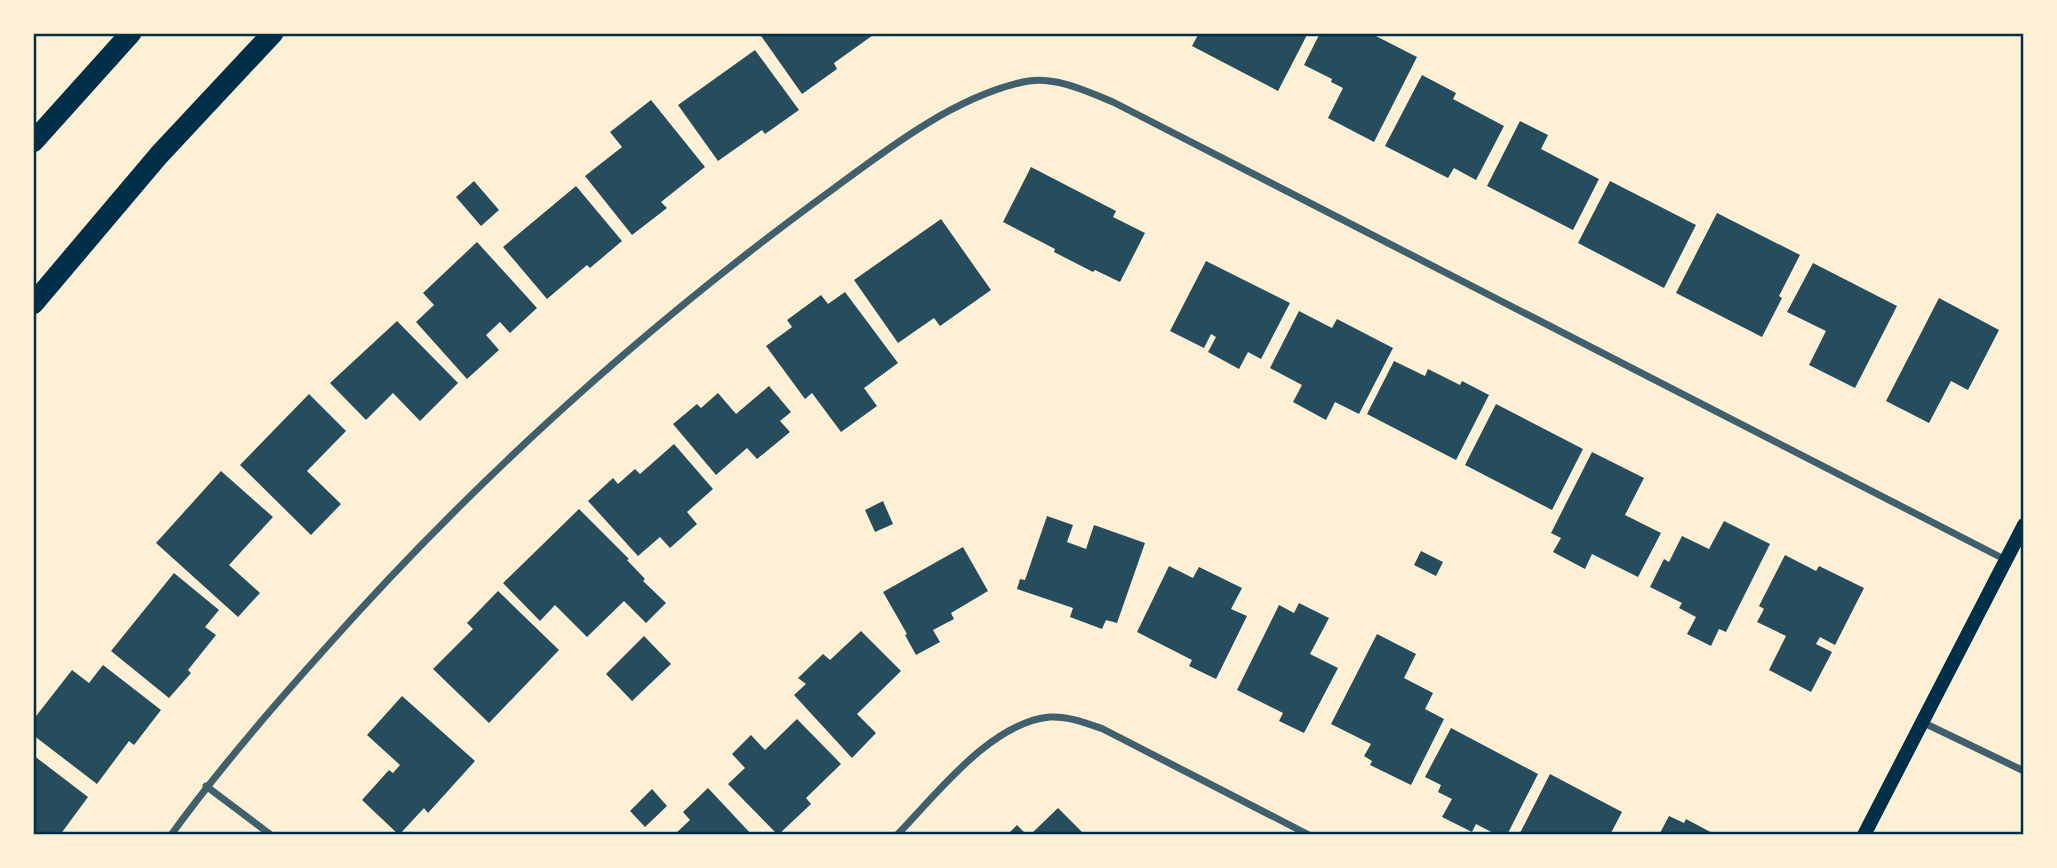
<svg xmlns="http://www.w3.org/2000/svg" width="2057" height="868" font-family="'Zilla Slab',serif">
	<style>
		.building { fill: #264d5e }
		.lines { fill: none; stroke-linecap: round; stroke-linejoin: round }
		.minor { stroke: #3f606c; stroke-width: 7 }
		.secondary { stroke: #003049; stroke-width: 14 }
		.motorway { stroke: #003049; stroke-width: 21 }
		.neatline { fill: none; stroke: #003049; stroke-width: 2.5 }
	</style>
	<rect width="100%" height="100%" fill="#fdf0d5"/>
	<path class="building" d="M759,33H876L834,63L837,69L802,94Z
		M1199,33H1308L1278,91L1192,46Z
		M1320,33H1370L1417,57L1374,142L1328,118L1343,88L1331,82L1332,79L1304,65Z
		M755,50L799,110L765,134L762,130L718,161L678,105Z
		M1422,75L1456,93L1453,99L1504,126L1476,180L1454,168L1448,178L1385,146Z
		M651,100L705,167L661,202L667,208L632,235L585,176L622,147L610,132Z
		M1520,121L1548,135L1541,149L1599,179L1573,230L1487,186Z
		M1031,167L1116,211L1113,217L1145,233L1120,282L1095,270L1093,272L1054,252L1055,249L1003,222Z
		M474,181L499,210L481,226L456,197Z
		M1610,181L1696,225L1664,288L1578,243Z
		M576,186L622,241L590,268L587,265L547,299L503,247Z
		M1717,213L1800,255L1779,296L1782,298L1762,337L1676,293Z
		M941,219L991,290L940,326L934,318L898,343L854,280Z
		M477,242L537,308L510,333L500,322L486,335L499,350L467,379L416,322L434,305L423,293Z
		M1206,261L1290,303L1261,359L1248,352L1239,369L1208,352L1216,337L1211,334L1204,348L1170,331Z
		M1813,263L1897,306L1855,388L1809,365L1826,331L1787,312Z
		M845,292L898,363L864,388L877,406L841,432L812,393L805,399L766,346L792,327L787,320L821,295L828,304Z
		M1939,298L1999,330L1968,390L1951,381L1929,423L1886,401Z
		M1299,311L1332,328L1337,319L1393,348L1359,414L1335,402L1326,420L1293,402L1302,385L1270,368Z
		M397,321L458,383L420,421L393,393L366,420L330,383Z
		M1394,361L1425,376L1428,369L1460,385L1462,381L1489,395L1456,460L1367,414Z
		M769,386L791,412L780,421L790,432L757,459L747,448L716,475L673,424L697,404L701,408L718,393L736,414Z
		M309,394L346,431L307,471L341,504L311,535L240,465Z
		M1496,404L1583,449L1552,510L1465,465Z
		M674,444L713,489L687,512L697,524L670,548L660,537L638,556L588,501L613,478L618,484L635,469L640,474Z
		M1592,452L1644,478L1625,515L1661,533L1638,577L1592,554L1585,569L1553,552L1561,538L1551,533Z
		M221,471L273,517L229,565L260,593L238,617L156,543Z
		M883,501L893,524L875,532L865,510Z
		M579,509L629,559L627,560L645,579L643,581L666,603L646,623L624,601L587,637L555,605L540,621L503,583Z
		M1047,516L1073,525L1067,542L1086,549L1094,525L1145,543L1117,623L1106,620L1102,629L1070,617L1073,608L1017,589L1020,579L1025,580Z
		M1724,521L1770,544L1726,632L1719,629L1711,646L1687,634L1696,617L1679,608L1682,603L1650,587L1664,559L1669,562L1682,536L1709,549Z
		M963,547L988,591L951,613L954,619L933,630L940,642L916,655L905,635L907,634L883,592Z
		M1421,551L1443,562L1436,576L1414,565Z
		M1785,555L1816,571L1819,566L1864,588L1835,645L1820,637L1816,644L1832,652L1811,692L1769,670L1786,636L1757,622L1764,609L1759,606Z
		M1169,566L1193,578L1199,567L1242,588L1231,609L1247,616L1216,679L1189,666L1192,660L1137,632Z
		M174,573L219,610L205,627L216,635L188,670L191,673L169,698L111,651Z
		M498,591L559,650L489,723L433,669L473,629L467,623Z
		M1299,603L1329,618L1310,654L1338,668L1304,733L1279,721L1283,713L1237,690L1279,605L1294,613Z
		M861,631L901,671L857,714L876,733L852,758L794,695L806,684L798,678L823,654L830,660Z
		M1377,634L1416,654L1404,678L1433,693L1425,709L1444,719L1411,785L1370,765L1372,761L1364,756L1371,744L1331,724Z
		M644,636L671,664L632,701L606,674Z
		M103,665L161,710L134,745L129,741L97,784L33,735V720L72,670L89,683Z
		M402,696L475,761L428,813L424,808L399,835L362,800L389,770L393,773L400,765L367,735Z
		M797,719L841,764L806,798L811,804L778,835L728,784L745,768L732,754L751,735L765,750Z
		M1451,728L1538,774L1507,835H1497L1476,824L1472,832L1442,817L1452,799L1438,792L1441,785L1425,777Z
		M33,755L88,797L60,835H33Z
		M1550,774L1622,812L1610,835H1519Z
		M708,788L752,835H674L690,820L683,812Z
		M652,789L667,806L645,827L630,811Z
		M1058,808L1085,835H1030Z
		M1669,816L1684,823L1686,819L1716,835H1659Z
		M1017,825L1027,835H1007Z"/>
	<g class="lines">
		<path class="minor" d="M1922,722L2024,771
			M206,786L271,835
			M171,835C218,770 269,711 322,652C470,485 635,335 814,203C876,158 947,99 1023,82C1053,75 1086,91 1113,102L2006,560
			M897,835C936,795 991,722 1050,717C1068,716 1086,723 1103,729L1309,835"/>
		<path class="secondary" d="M1864,835L2024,525"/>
		<path class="motorway" d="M33,142L131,33
			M33,304L159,155L273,33"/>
	</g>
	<rect width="2057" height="868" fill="none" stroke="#fdf0d5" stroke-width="70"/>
	<rect x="35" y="35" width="1987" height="798" class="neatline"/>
</svg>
